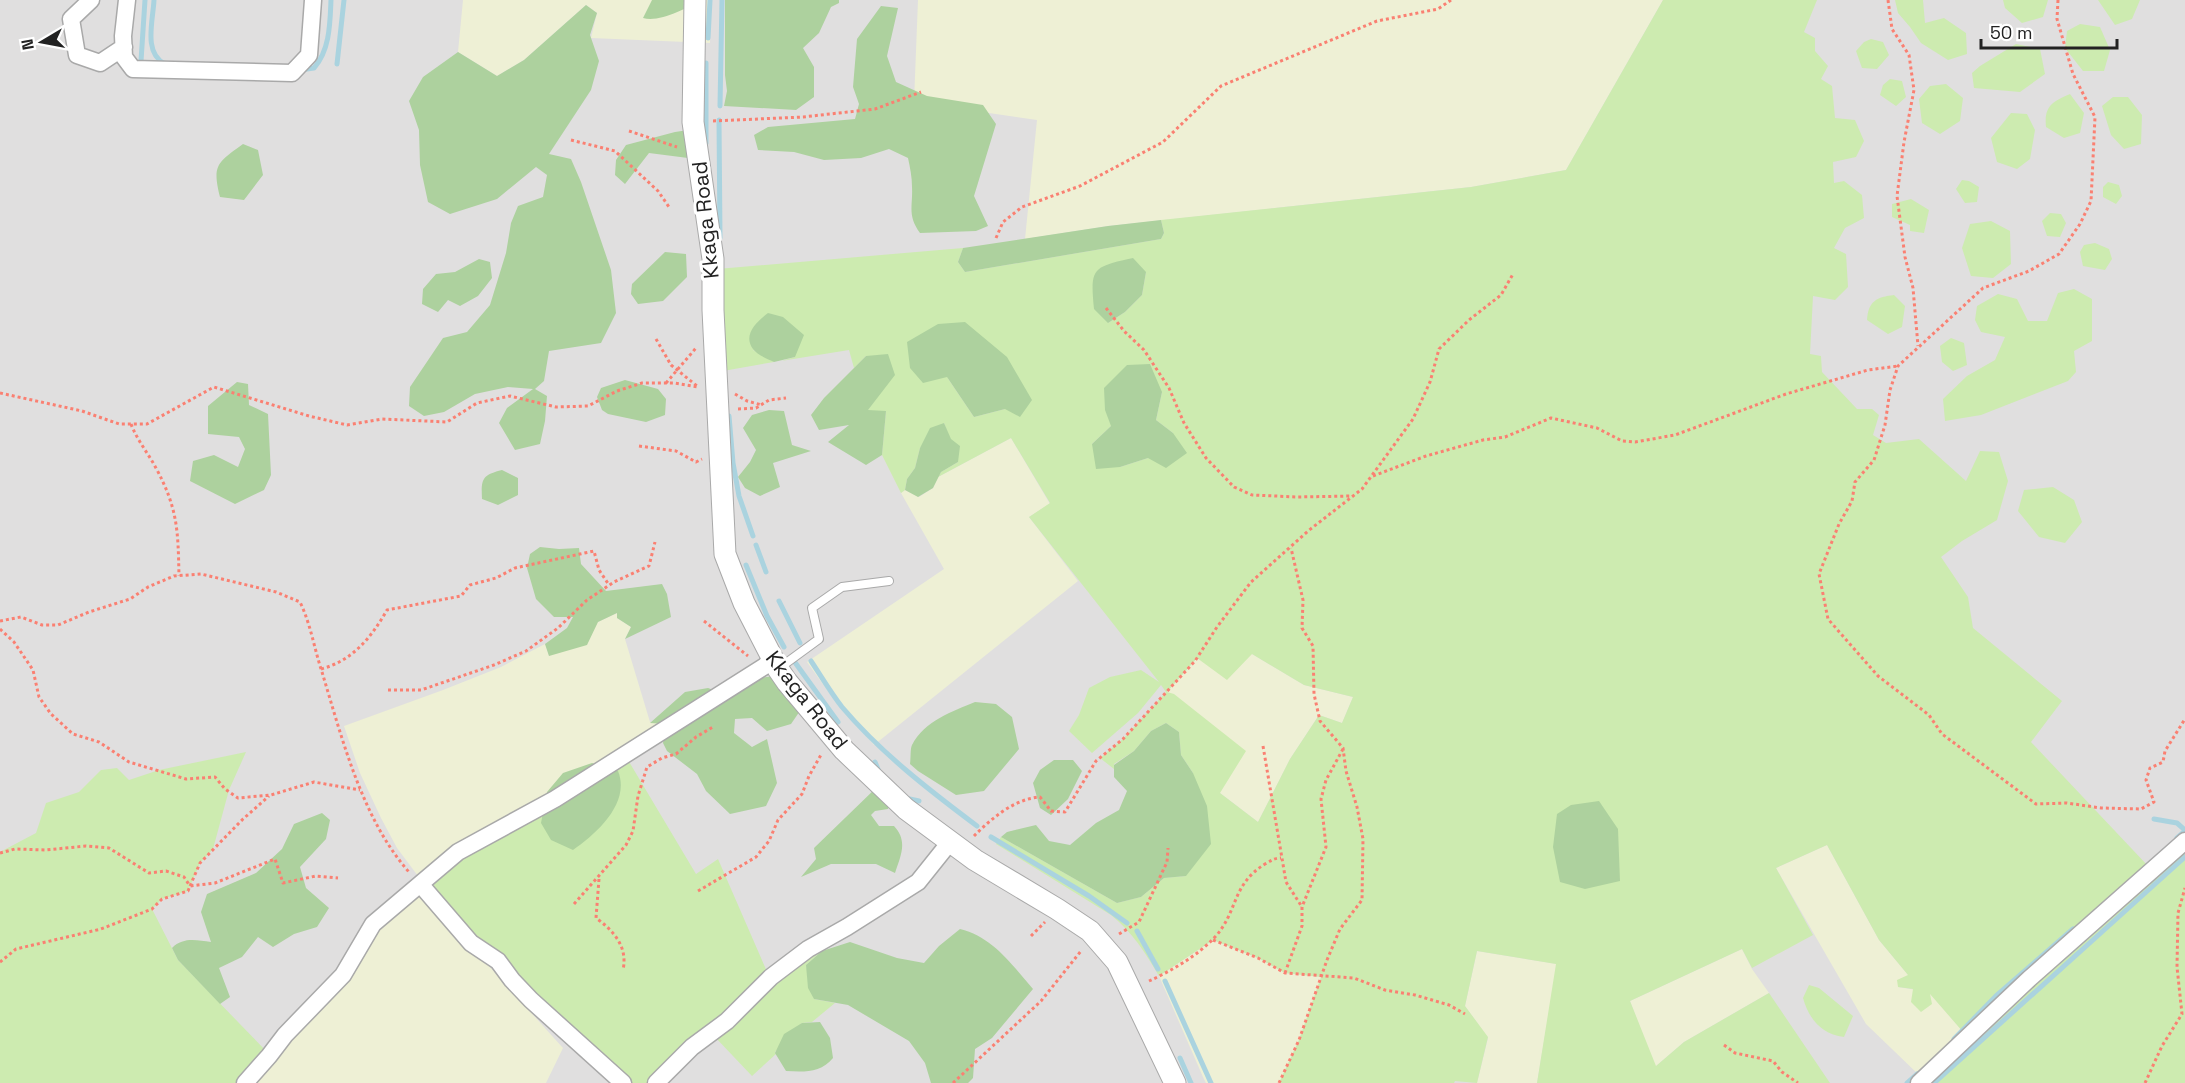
<svg xmlns="http://www.w3.org/2000/svg" width="2185" height="1083" font-family="'Space Grotesk',sans-serif">
	<style>
		.residential { fill: #e0dfdf }
		.farmland { fill: #eef0d5 }
		.grass { fill: #cdebb0; fill-rule: evenodd }
		.forest { fill: #add19e }
		.lines { fill: none; stroke-linecap: round; stroke-linejoin: round }
		.stream { stroke: #aad3df; stroke-width: 5 }
		.service-casing { stroke: #a9a9a9; stroke-width: 10 }
		.minor-casing { stroke: #a9a9a9; stroke-width: 19 }
		.tertiary-casing { stroke: #a9a9a9; stroke-width: 23 }
		.path { stroke: #fa8072; stroke-width: 3; stroke-dasharray: 3 3; stroke-linecap: butt }
		.service { stroke: #fff; stroke-width: 8 }
		.minor { stroke: #fff; stroke-width: 16 }
		.tertiary { stroke: #fff; stroke-width: 21 }
		.labels { text-anchor: middle; dominant-baseline: central; stroke-width: 6; stroke-linejoin: round; paint-order: stroke }
		.street-label { font-size: 21px; fill: #222; stroke: #fff }
	</style>
	<rect width="100%" height="100%" fill="#f2efe9"/>
	<path class="residential" d="M0,0H2185V1083H0Z"/>
	<path class="farmland" d="M463,0H710V43L591,38L597,13L586,5L524,60L497,76L458,52Z
		M918,0H1663L1566,170L1471,187L1108,226L1025,239L1037,120L914,102Z
		M1011,438L1050,504L1029,517L1078,581L874,745L830,694L807,662L944,569L901,493L905,490L919,497L933,488L938,477Z
		M617,613V618L631,627L625,639L650,722L667,724L545,799L421,880L397,848L381,818L360,773L344,726L443,690L501,667L545,644L549,656L598,622Z
		M1252,654L1304,685L1353,697L1342,723L1319,715L1290,759L1258,822L1220,793L1167,692L1197,658Z
		M1827,845L1879,940L1909,976L1898,987L1929,992L1964,1033L1919,1075L1866,1024L1776,868Z
		M421,893L441,921L488,965L563,1048L546,1083H251L377,926Z
		M1213,940L1258,958L1285,973L1322,977L1299,1040L1279,1083H1206L1203,1077L1159,976Z
		M1742,949L1752,969L1769,993L1684,1042L1655,1067L1630,1001Z
		M1477,951L1557,964L1537,1083H1477L1488,1038L1465,1006Z"/>
	<path class="grass" d="M1663,0H1817L1804,32L1815,38V51L1828,66L1821,79L1832,86L1835,118L1855,120L1864,141L1856,157L1833,162L1834,183L1844,181L1862,195L1864,218L1845,228L1834,248L1846,254L1848,287L1835,300L1813,296L1810,354L1821,356L1822,372L1857,409H1872L1879,415L1873,435L1886,443L1919,439L1966,481L1980,451L1999,452L2008,481L1997,520L1962,541L1941,557L1968,597L1973,628L2062,701L2031,742L2149,867L1964,1033L1930,994L1932,1004L1921,1012L1911,1002L1913,989L1898,987L1897,980L1908,975L1879,940L1827,845L1776,868L1813,935L1752,968L1742,949L1630,1001L1656,1066L1684,1042L1769,993L1830,1083H1537L1556,964L1477,951L1465,1006L1488,1037L1477,1083L1455,1081L1454,1083H1279L1299,1040L1321,977L1285,973L1258,958L1213,940L1159,976C1145,952 1133,933 1111,915L996,844L1001,837L1117,903L1141,897L1164,878L1186,876L1193,773L1181,755L1179,732L1166,723L1151,731L1134,751L1114,764V769L1100,758L1123,739L1166,692L1161,685L1138,713L1092,753L1069,731L1079,715L1089,688L1110,677L1141,670L1159,682L1029,517L1050,503L1011,438L938,477L941,472L958,462L944,423L920,448L915,468L907,479L905,490L901,493L882,455L886,411H867L875,400L866,356L854,368L849,350L781,361L795,357L753,350L774,362L723,371L717,269L963,248L958,262L965,272L1161,239L1164,233L1161,220L1471,187L1566,170ZM1146,272L1142,295L1125,312L1108,323ZM947,377L1005,409L974,417ZM1162,392L1156,420L1173,433L1148,458L1120,467L1092,444L1111,426ZM1252,654L1304,685L1353,697L1342,723L1319,715L1290,759L1258,822L1220,793L1246,751L1174,694L1167,692L1197,658L1227,680Z
		M1895,0H1923L1925,23L1944,18L1966,33L1967,54L1948,60L1921,43L1910,27L1898,13Z
		M2003,0H2048L2043,17L2022,23L2005,8Z
		M2098,0H2140L2132,19L2115,25Z
		M2080,24L2100,27L2110,50L2104,71H2083L2065,48L2067,31Z
		M1871,39L1883,42L1889,55L1877,69L1862,68L1856,51L1864,42Z
		M2016,44L2040,49L2045,74L2020,92L1974,88L1972,73L1980,66Z
		M1890,79L1902,81L1906,97L1896,106L1880,95L1883,85Z
		M1946,84L1963,98L1960,121L1940,134L1922,123L1919,99L1930,86Z
		M2070,94L2084,113L2080,133L2064,138L2046,127C2044,106 2052,102 2070,94Z
		M2113,97H2128L2142,115L2141,144L2124,149L2111,135L2102,106Z
		M2011,113L2027,114L2035,130L2030,159L2017,169L1997,162L1991,138Z
		M1962,180L1969,181L1979,187L1977,202L1965,203L1956,189Z
		M2108,182L2119,185L2122,196L2116,204L2103,197V187Z
		M1911,199L1929,210L1924,233L1910,231V225L1892,217V204Z
		M2050,213L2061,214L2066,223L2060,237L2047,236L2042,221Z
		M1991,221L2010,231L2011,264L1993,278L1971,276L1962,248L1970,224Z
		M2095,243L2109,249L2112,259L2105,270L2083,266L2080,252L2084,245Z
		M2074,289L2092,299V341L2074,351L2076,372L2068,381L1981,415L1945,421L1943,399L1967,376L1995,360L2005,337L1981,332L1975,320L1977,306L1998,294L2017,299L2028,321H2047L2058,293Z
		M1894,295L1905,306L1902,327L1888,334L1867,320C1868,301 1877,297 1894,295Z
		M1951,338L1964,343L1967,365L1953,371L1942,362L1940,346Z
		M2053,487L2074,500L2082,522L2065,543L2039,537L2018,511L2024,490Z
		M246,752L229,790L213,849L200,863L188,891L162,899L152,909L178,960L268,1053L242,1083H0V852L36,833L46,803L79,792L101,770L117,768L129,780L159,770Z
		M628,760L696,874L718,859L768,974L652,1083H625L555,1033L531,993L474,936L436,894L433,885L437,876L483,846Z
		M2185,850V1083H1929L1970,1048L2026,992Z
		M822,951L806,965L814,999L835,1003L812,1022L802,1023L775,1052L776,1054L752,1076L714,1036L810,954Z
		M1809,985L1819,988L1853,1016L1844,1037C1821,1034 1809,1019 1803,998Z"/>
	<path class="forest" d="M652,0H702C687,8 659,23 643,18Z
		M725,0H839V3L831,7L819,33L803,48L814,67V97L796,110L724,106L727,91L725,75Z
		M586,5L597,13L590,35L599,61L591,90L549,154L571,159L581,182L611,270L616,313L601,343L549,351L544,381L535,389L547,396L545,421L540,444L515,450L499,423L507,408L533,389L508,387L475,394L444,412L424,416L409,406L410,387L443,338L467,332L490,305L506,253L511,223L518,206L543,197L547,175L536,167L497,199L450,214L428,202L420,165L419,130L409,101L423,77L458,52L497,76L524,60Z
		M881,6L898,8L887,56L896,82L927,96L983,105L996,124L974,196L988,226L976,231L920,233C907,215 913,206 912,187C912,177 910,167 908,158L889,149L861,158L824,160L794,152L758,150L754,135L768,127L855,119L859,104L853,87L857,39Z
		M702,128L688,158L649,153L625,184L615,175L616,160L626,145L675,132Z
		M243,144L258,150L263,175L244,200L220,197C212,165 217,163 243,144Z
		M1161,220L1164,233L1161,239L965,272L958,262L963,248L1108,226Z
		M665,252L686,254L687,277L663,301L638,304L631,294L632,284Z
		M1133,258L1146,272L1142,295L1125,312L1108,323L1094,309C1090,268 1092,267 1133,258Z
		M479,259L490,262L492,278L478,296L460,306L448,300L438,312L422,304L423,289L436,274L455,272Z
		M768,313L783,317L804,335L795,357L774,362C768,359 757,355 753,349C742,334 758,321 768,313Z
		M965,322L1007,357L1032,400L1020,417L1005,409L974,417L947,377L923,383L910,368L907,342L938,324Z
		M888,354L895,375L868,410L886,411L882,455L866,465L828,442L849,425L819,430L811,415L824,398L866,356Z
		M1150,364L1162,392L1156,420L1173,433L1187,453L1166,468L1148,458L1120,467L1096,469L1092,444L1111,426L1105,410L1104,388L1127,365Z
		M625,380L658,389L666,399L665,415L646,422L608,414L602,410L597,397L601,388Z
		M237,382L248,384L249,405L268,414L271,475L264,490L235,504L190,481L193,461L214,455L238,467L245,449L239,437L208,434V406Z
		M769,410L784,411L792,445L811,451L773,463L780,487L760,496L745,488L738,477L750,462L756,450L743,428L752,415Z
		M944,423L951,439L960,446L958,462L941,472L933,488L918,497L905,490L907,479L915,468L920,448L930,428Z
		M502,470L518,478V495L498,505L482,499C481,479 482,475 502,470Z
		M540,547L559,549L579,548L581,564L606,591L662,584L667,594L671,617L625,639L631,627L617,618V613L598,622L587,645L549,656L545,644L567,628L573,617H554L536,599L527,568L530,554Z
		M779,675L802,708L791,724L767,731L752,718L735,719L734,733L752,747L767,739L777,783L766,806L730,814L706,791L697,774L667,751L663,743L666,724L650,723L685,692L708,688L730,696L761,678Z
		M975,702L996,704L1012,717L1019,749L984,791L956,795L918,771L910,764C911,758 910,749 912,745C924,721 953,711 975,702Z
		M1166,723L1179,732L1181,755L1193,773L1207,806L1211,844L1186,876L1164,878L1141,897L1117,903L1001,837L1007,832L1036,825L1049,841L1070,845L1096,823L1119,810L1127,791L1114,777V765L1134,751L1151,731Z
		M1054,760H1073L1082,771L1068,799L1051,815L1040,808L1033,783L1040,770Z
		M592,763L618,771C631,803 596,834 573,850L551,840L541,823L547,792L563,773Z
		M877,787L889,800L888,809L875,811L871,815L879,826H894C908,841 901,855 895,873L876,864H831L801,877L816,859L814,848Z
		M1599,801L1618,829L1620,881L1585,889L1560,882L1553,847L1557,814L1571,805Z
		M322,813L330,820L326,839L300,867L306,888L329,908L317,927L294,934L273,947L258,937L242,957L219,968L230,997L220,1004L178,960L172,948C183,937 196,940 211,942L201,912L207,894L256,873L282,849L294,824Z
		M960,929C993,937 1012,965 1033,989L992,1038L975,1049L973,1078L968,1083H931L925,1063L909,1041L848,1005L814,999L808,988L806,965L822,951L850,942L897,958L924,963L939,946Z
		M820,1022L830,1038L833,1058C821,1073 804,1072 786,1071L775,1053L784,1034L802,1023Z"/>
	<g class="lines">
		<path class="stream" d="M154,0C153,21 143,53 165,64
			M708,38L710,0
			M337,64L344,0
			M143,67L141,61L145,0
			M300,70L314,68C330,50 330,23 331,0
			M720,106L722,0
			M719,120L720,238
			M706,143V63
			M729,416L733,463L739,496L753,536
			M756,545L766,572
			M746,565L767,616L784,647
			M779,601L800,643
			M794,661L838,722
			M811,661C821,676 831,693 842,707C881,753 929,790 977,826
			M875,762L880,774
			M905,798L919,801
			M2154,819L2177,823L2185,830
			M991,837L1089,896L1127,923
			M2177,838L2185,831
			M1137,931L1158,969
			M1165,981L1211,1083
			M1954,1039L1996,996L2073,929
			M1180,1058L1191,1083
			M1907,1083L1917,1074
			M1934,1083L2185,857"/>
		<defs>
			<path id="service" d="M778,669L819,639L812,608L842,587L889,581"/>
			<path id="minor" d="M91,0L71,19L77,55L100,63L124,47
				M127,0L123,36L124,57L133,69L292,73L309,55L313,0
				M421,885L471,943L498,961L512,980L531,1000L623,1083
				M245,1083L269,1056L285,1035L343,975L373,924L458,852L555,799L765,666L772,658
				M656,1083L692,1047L727,1021L771,977L808,949L847,927L918,882L950,842
				M1919,1083L2029,979L2185,841"/>
			<path id="tertiary" d="M695,0L693,122L713,259V310L725,554L744,603L778,669L787,682L844,750L906,809L975,860L1057,909L1090,931L1117,962L1175,1083"/>
		</defs>
		<use href="#service" class="service-casing"/>
		<use href="#minor" class="minor-casing"/>
		<use href="#tertiary" class="tertiary-casing"/>
		<path class="path" d="M1888,0L1892,29L1909,55L1914,90L1904,142L1897,196L1905,257L1913,288L1918,346
			M2058,0L2057,19L2073,74L2095,117L2091,201L2080,224L2059,254L2029,271L1983,288L1898,366L1890,390L1885,425L1874,460L1855,482L1852,501L1839,524L1819,574L1828,619L1878,676L1929,715L1942,734L2036,804L2067,803L2101,808L2141,809L2154,802L2146,780L2150,768L2163,762L2165,751L2185,719
			M713,121L803,117L875,109L921,92
			M629,131L677,147
			M571,140L615,151L658,191L669,207
			M996,238L1003,222L1022,207L1080,186L1163,142L1221,86L1377,21L1438,9L1451,0
			M1106,308L1124,331L1144,350L1169,388L1184,423L1206,458L1234,487L1252,495L1297,497L1352,496
			M656,339L671,365L697,386
			M666,383L696,348
			M0,393L82,411L119,424H147L214,387L309,416L347,425L382,419L447,422L477,403L510,396L556,407L588,406L617,391L642,383H674L698,387
			M735,394L747,401L762,405
			M738,409L756,408L769,400L786,398
			M131,424C137,440 148,453 156,468C178,509 178,531 179,576
			M639,446L676,451L696,462L702,459
			M1373,476L1426,456L1483,440L1505,437L1551,418L1597,428L1622,441L1635,442L1675,435L1786,394L1868,370L1898,366
			M0,621L21,617L42,625H58L89,612L130,599L148,587L174,576L201,574L276,592L300,602C311,625 314,648 322,672C342,738 362,819 409,872
			M704,621L748,656
			M0,629L14,642L33,670L39,697L51,714L73,734L99,742L129,762L186,779L215,777L225,789L238,798L271,795L314,782L360,790
			M321,669C352,661 371,638 387,610L461,596L470,585L496,578L515,568L594,551L599,570L609,585
			M388,690H421L494,665L526,651L558,628L587,600L614,582L649,566L655,542
			M1263,746L1286,882L1302,907
			M974,836C992,818 1014,799 1040,797L1051,811L1065,812L1096,761L1123,739L1195,661L1217,627L1251,582L1308,531L1362,489L1413,419L1430,382L1439,349L1469,320L1501,295L1513,274
			M0,853L15,849L46,850L86,846L109,848L149,873L166,871L184,877L190,886
			M599,879L596,918C614,931 628,947 623,970
			M190,886L200,863L243,819L269,796
			M698,891L756,857L769,841L778,820L802,794L809,776L822,753
			M574,904L626,845L633,831L638,796L647,767L662,758L676,754L696,737L713,727
			M1119,934L1139,922L1167,862L1168,848
			M1031,936L1045,922
			M1213,940L1258,958L1285,973L1354,978L1385,990L1415,995L1449,1005L1465,1014
			M0,962L16,949L101,929L152,909L162,899L188,891L190,886L215,883L275,859L283,883L316,876L338,878
			M1285,973L1302,926V907L1326,847L1321,799L1326,780L1343,749
			M1149,981C1171,971 1197,956 1214,938C1238,913 1231,885 1265,864C1271,861 1274,858 1281,858
			M1724,1045L1735,1053L1773,1061L1782,1072L1798,1083
			M953,1083L1041,1001L1081,951
			M1279,1083L1299,1040L1327,960L1340,929L1362,900L1363,839L1357,807L1346,771L1343,748L1320,721L1314,694L1313,646L1302,628L1303,600L1291,548
			M2145,1083L2162,1046L2182,1014L2177,967L2178,913L2185,888"/>
		<use href="#service" class="service"/>
		<use href="#minor" class="minor"/>
		<use href="#tertiary" class="tertiary"/>
	</g>
	<g class="labels">
		<g class="street-label">
			<text transform="translate(705 220) rotate(-96)">Kkaga Road</text>
			<text transform="translate(807 700) rotate(52)">Kkaga Road</text>
		</g>
	</g>
	<g transform="translate(42 42) rotate(260)" stroke="#ffffff" stroke-width="4.5" paint-order="stroke">
	<path d="M0-4.5L10 22L0 15L-10 22Z" fill="#222222"/>
	<text y="-9" font-size="16" font-weight="bold" text-anchor="middle" fill="#222222">N</text>
	</g>
	<path d="M1981 39v9h136v-9" fill="none" stroke="#222222" stroke-width="3"/>
	<text x="1990" y="39" font-size="18" fill="#222222" stroke="#ffffff" stroke-width="4.5" paint-order="stroke">50 m</text>
</svg>
